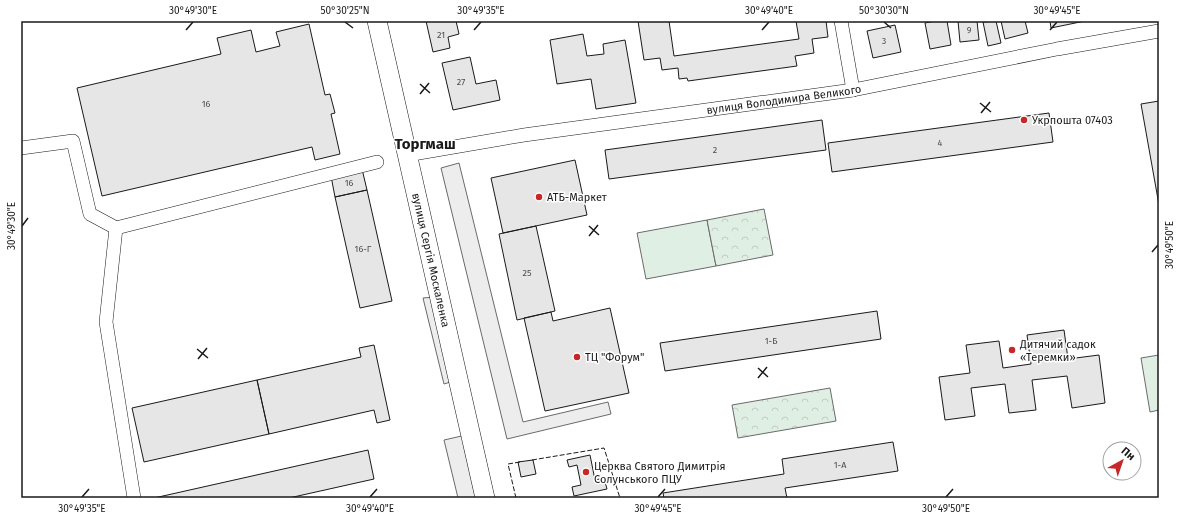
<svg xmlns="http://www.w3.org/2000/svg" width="1180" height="519" font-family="'Fira Sans',sans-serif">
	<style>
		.green { fill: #e0efe3; stroke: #6a6a6a }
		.park { fill: url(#park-crowns); stroke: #6a6a6a }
		.parking { fill: #ededed; stroke: #6a6a6a }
		.building { fill: #e6e6e6; stroke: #1a1a1a }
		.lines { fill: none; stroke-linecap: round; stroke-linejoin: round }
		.minor-casing { stroke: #1a1a1a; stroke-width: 14 }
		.secondary-casing { stroke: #1a1a1a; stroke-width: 20 }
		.minor { stroke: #fff; stroke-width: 13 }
		.secondary { stroke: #fff; stroke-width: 19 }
		.fence { stroke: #1a1a1a; stroke-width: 1; stroke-dasharray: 5 2; stroke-linecap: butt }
		.ticks { fill: none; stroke: #1a1a1a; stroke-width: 1.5 }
		.poi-dot { fill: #c62828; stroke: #fff; stroke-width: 1.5 }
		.labels { text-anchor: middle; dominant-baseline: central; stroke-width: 3; stroke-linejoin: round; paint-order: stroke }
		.number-label { font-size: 9px; fill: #4d4d4d }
		.street-label { font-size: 11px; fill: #1a1a1a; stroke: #fff }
		.poi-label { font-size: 11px; fill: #1a1a1a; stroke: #fff; text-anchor: start }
		.district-label { font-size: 15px; font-weight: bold; fill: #1a1a1a; stroke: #fff }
		.neatline { fill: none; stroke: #1a1a1a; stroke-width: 1.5 }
		.ticks-label { font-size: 10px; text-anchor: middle; fill: #1a1a1a }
	</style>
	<defs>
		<pattern id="park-crowns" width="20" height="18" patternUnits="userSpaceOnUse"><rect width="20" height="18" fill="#e0efe3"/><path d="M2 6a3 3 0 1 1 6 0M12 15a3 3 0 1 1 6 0" fill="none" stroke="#c0ccc2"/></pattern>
	</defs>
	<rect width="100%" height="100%" fill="#fff"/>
	<path class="green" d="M707,220L716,266L646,279L637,233Z
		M1159,355V410L1150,412L1141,358Z"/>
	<path class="park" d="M764,209L773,255L716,266L707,220Z
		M830,388L836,421L738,438L732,405Z"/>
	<path class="parking" d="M459,163L523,422L608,402L611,414L507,439L441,168Z
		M434,297L457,380L444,384L423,298Z
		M466,435L481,498H458L444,440Z"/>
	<path class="building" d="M426,21H456L459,34L448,37L450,48L433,52Z
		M638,21H669L674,56L799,39L796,21H826L828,37L812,39L814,53L795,56L797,66L688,81L687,78L679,79L678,68L662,70L660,58L644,60Z
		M935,21H947L951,45L930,49L925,23Z
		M958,21H977L979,40L960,42Z
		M996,21L1001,43L988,46L983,22Z
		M1001,21H1025L1028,33L1005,39Z
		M1050,21H1085L1051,28Z
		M309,24L325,95L330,94L335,113L331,114L340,154L315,160L312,147L102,196L77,88L221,54L217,38L251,30L256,52L280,46L276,32Z
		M895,25L901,52L873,58L867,31Z
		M583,34L587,56L604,54L603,44L625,40L636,103L596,109L591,79L557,84L550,40Z
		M470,57L476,84L496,80L500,100L453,110L442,63Z
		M1159,101V205L1141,104Z
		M1049,113L1053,142L832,172L828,143Z
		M822,120L826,150L609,179L605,150Z
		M575,160L587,215L503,233L491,178Z
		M362,169L367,190L335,197L331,176Z
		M367,190L392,301L360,308L335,197Z
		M536,226L555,311L517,320L499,234Z
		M610,308L629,393L545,411L524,318L551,312L553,321Z
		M877,311L881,339L665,371L660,343Z
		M1064,330L1068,359L1099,355L1105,403L1072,408L1067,376L1032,380L1036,410L1009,413L1005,384L971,388L975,416L945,420L939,377L970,373L966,345L999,341L1003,368L1031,364L1027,335Z
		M374,345L390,420L377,423L374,410L269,434L257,380L361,357L359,348Z
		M257,380L269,434L144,462L132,408Z
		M893,442L898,471L785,488L787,498H664L663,493L784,474L782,459Z
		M368,450L374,479L289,498H154Z
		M590,455L595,480L604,478L607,489L574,496L572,487L581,485L577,465L569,467L567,460Z
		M533,460L536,474L521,477L518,462Z"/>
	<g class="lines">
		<defs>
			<g id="minor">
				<path d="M841,21L853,90"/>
				<path d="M21,148L73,141L90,214L116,228"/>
				<path id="s1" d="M407,155L524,135L853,90L1057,49L1159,31"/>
				<path d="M134,498L106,322L116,228L377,162"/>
			</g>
			<g id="secondary">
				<path id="s2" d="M377,21L485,498"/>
			</g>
		</defs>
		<use href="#minor" class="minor-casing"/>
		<use href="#secondary" class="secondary-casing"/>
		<use href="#minor" class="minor"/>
		<use href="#secondary" class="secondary"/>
		<path class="fence" d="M532,460L604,448L620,498
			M516,498L508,464L520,462"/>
	</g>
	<path class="ticks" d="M345,22L353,28M884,22L891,28M186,30L193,22M474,30L481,22M762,30L769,22M1050,30L1057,22M420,84L430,93M420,94L429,83M980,103L991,112M981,113L990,102M22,226L28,218M589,226L599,235M589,236L598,225M1152,252L1158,245M197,349L208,358M198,359L207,348M758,368L768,377M758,378L767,367M82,497L89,489M370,497L377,489M658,497L665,489M946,497L953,489"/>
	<g class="poi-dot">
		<circle cx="1024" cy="120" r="4"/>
		<circle cx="539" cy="197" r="4"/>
		<circle cx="1012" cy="350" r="4"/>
		<circle cx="577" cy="357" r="4"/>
		<circle cx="586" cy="472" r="4"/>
	</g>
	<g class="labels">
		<g class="number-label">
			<text x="969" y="30">9</text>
			<text x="441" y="35">21</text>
			<text x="884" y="41">3</text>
			<text x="461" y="82">27</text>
			<text x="206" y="104">16</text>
			<text x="940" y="143">4</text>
			<text x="715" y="150">2</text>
			<text x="349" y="183">16</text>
			<text x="363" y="249">16-Г</text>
			<text x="527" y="273">25</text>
			<text x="771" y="341">1-Б</text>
			<text x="840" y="465">1-А</text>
		</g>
		<g class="street-label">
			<text stroke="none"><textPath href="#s1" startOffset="381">вулиця Володимира Великого</textPath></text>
			<text stroke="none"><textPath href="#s2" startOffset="245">вулиця Сергія Москаленка</textPath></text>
		</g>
		<g class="poi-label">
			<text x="1032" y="120">Укрпошта 07403</text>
			<text x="547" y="197">АТБ-Маркет</text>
			<text x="1020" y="344">Дитячий садок<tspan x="1020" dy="13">«Теремки»</tspan></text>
			<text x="585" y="357">ТЦ "Форум"</text>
			<text x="594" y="466">Церква Святого Димитрія<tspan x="594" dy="13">Солунського ПЦУ</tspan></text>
		</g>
		<g class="district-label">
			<text x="425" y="144">Торгмаш</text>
		</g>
	</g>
	<rect width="1180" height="519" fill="none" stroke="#ffffff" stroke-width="44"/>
	<g transform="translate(1122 461) rotate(40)"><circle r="19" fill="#ffffff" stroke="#a3a3a3"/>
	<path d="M0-3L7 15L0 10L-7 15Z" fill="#c62828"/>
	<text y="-6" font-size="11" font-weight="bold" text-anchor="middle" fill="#1a1a1a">Пн</text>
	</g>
	<rect x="22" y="22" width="1136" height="475" class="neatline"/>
	<g class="ticks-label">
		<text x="193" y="14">30°49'30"E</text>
		<text x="345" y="14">50°30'25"N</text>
		<text x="481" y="14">30°49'35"E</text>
		<text x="769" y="14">30°49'40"E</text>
		<text x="884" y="14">50°30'30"N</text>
		<text x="1057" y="14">30°49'45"E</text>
		<text transform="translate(11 226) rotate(-90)" y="4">30°49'30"E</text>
		<text transform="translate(1169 245) rotate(-90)" y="4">30°49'50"E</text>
		<text x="82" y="512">30°49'35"E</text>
		<text x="370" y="512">30°49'40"E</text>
		<text x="658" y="512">30°49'45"E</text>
		<text x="946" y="512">30°49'50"E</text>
	</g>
</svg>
